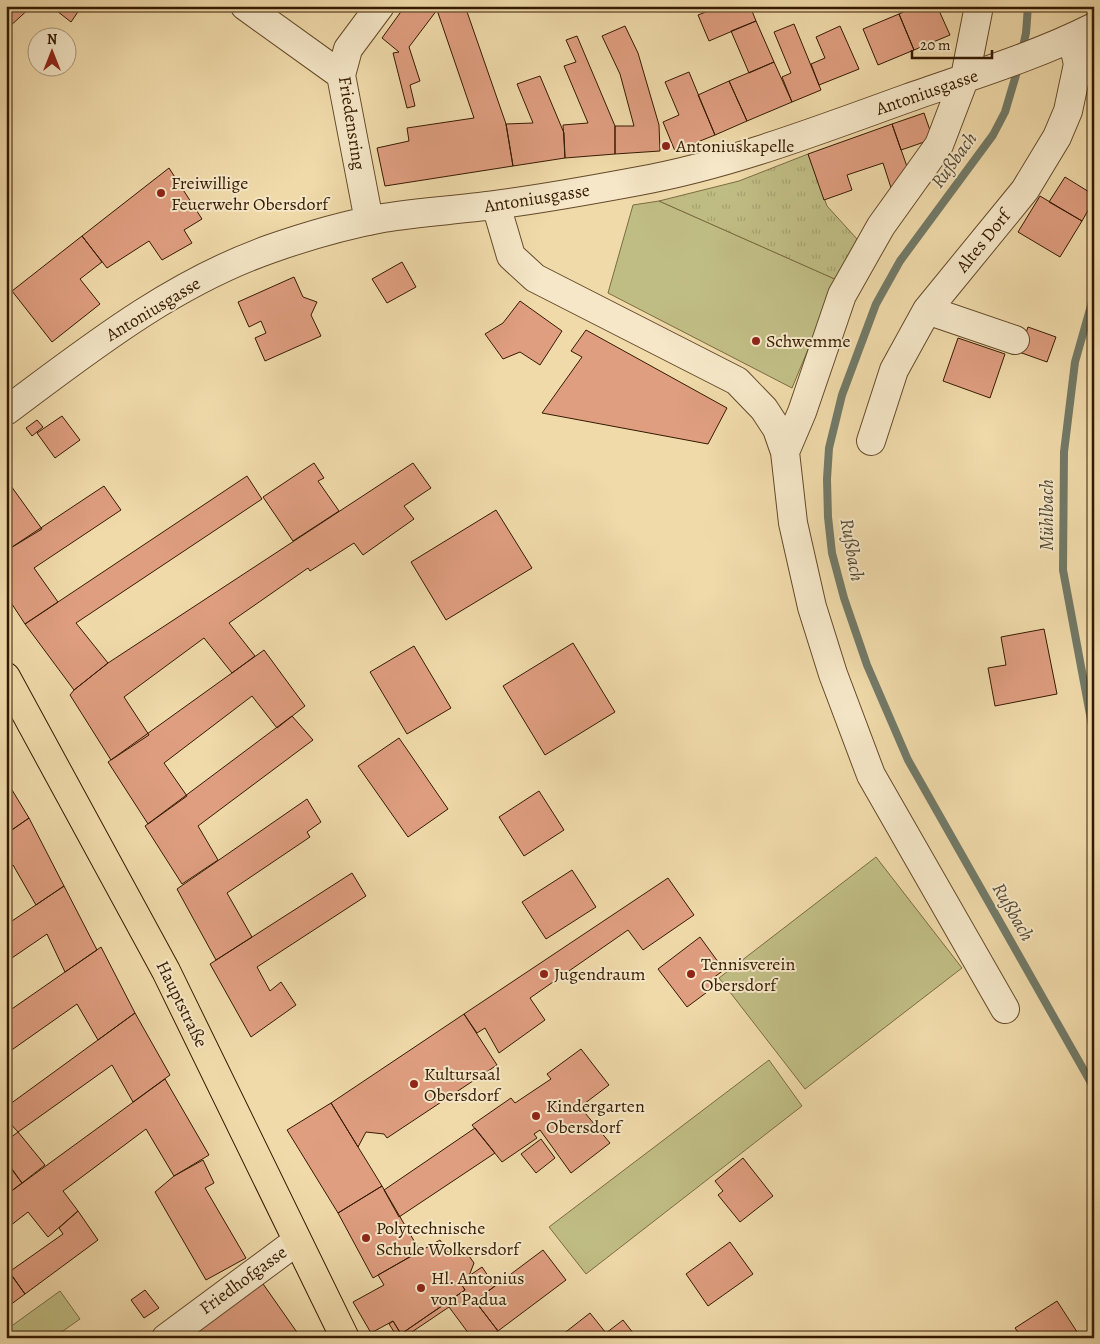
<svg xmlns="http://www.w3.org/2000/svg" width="1100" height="1344" font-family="Alegreya,serif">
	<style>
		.grass { fill: #c0bd84; stroke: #7a6c42 }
		.park { fill: url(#park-tufts); stroke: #7a6c42 }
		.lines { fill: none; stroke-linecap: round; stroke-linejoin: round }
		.stream { stroke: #727a68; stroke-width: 8 }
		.building { fill: #df9e80; stroke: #351a00 }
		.minor-casing { stroke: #644a2a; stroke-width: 30 }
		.major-casing { stroke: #351a00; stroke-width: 30 }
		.minor { stroke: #f5e7c8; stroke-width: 28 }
		.major { stroke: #f0daaa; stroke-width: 28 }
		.poi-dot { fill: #8f2418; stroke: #f5e7c8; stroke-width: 2 }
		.labels { text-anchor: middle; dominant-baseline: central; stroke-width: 4; stroke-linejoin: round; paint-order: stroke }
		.street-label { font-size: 18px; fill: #351a00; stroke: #f5e7c8 }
		.poi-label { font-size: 18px; fill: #351a00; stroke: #f5e7c8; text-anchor: start }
		.water-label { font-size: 19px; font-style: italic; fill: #534a34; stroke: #f5e7c8 }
	</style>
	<defs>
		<pattern id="park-tufts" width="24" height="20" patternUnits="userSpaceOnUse" patternTransform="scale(1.25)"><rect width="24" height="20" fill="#c0bd84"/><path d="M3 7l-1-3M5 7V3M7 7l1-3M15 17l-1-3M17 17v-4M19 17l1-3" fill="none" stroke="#a6a270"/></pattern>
	</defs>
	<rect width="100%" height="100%" fill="#f0daaa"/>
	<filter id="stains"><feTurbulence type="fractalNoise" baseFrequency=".004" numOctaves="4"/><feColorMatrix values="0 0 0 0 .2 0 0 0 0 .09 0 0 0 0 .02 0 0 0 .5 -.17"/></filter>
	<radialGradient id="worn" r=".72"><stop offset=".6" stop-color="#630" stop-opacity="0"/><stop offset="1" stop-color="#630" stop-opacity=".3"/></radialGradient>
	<path class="grass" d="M659,201L837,280L792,388L608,293L633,205Z
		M876,857L962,968L805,1089L719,978Z
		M769,1060L802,1106L586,1274L549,1227Z
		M60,1291L80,1319L53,1338H6V1330Z"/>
	<path class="park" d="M808,154L827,206L857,239L837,280L659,201L739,181Z"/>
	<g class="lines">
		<path class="stream" d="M1022,51L1026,33L1028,6
			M1019,65L1005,112L993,135L900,261L876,304L842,395L829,448L827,479L828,517L832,553L844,598L867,665L908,760L1094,1088
			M1094,295L1075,362L1064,452L1063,570L1094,736"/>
	</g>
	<path class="building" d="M6,6H32L8,28Z
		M61,6H82L71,22L57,11Z
		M405,6H465L506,124L513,166L385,186L377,148L409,141L407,128L474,118L437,10L409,47L420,81L410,85L415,106L407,108L393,53L399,52L382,38Z
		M721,6H750L756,21L709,41L698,15Z
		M916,6H937L950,35L914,50L899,14Z
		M899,14L914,50L878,65L863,29Z
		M756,21L774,62L749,73L731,31Z
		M794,24L821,90L792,102L782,77L791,73L774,32Z
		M625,26L638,53L659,125L660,151L615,154V126H634L620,74L602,36Z
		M840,26L859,69L819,85L811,64L825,58L816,37Z
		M577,36L615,126V154L565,158L563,125L588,123L564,66L576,62L566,40Z
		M774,62L792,102L747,121L729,81Z
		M689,72L715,135L675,151L663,122L679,115L665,82Z
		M540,76L564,133L565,158L513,166L506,124L533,123L517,84Z
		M729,81L747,121L715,135L698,95Z
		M924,113L933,139L901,150L892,124Z
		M892,124L910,175L893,194L883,163L847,175L852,190L824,200L808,154Z
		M169,168L202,219L184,230L192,243L162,260L149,241L107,268L82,236Z
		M1065,177L1094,195V200L1082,221L1049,202Z
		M1040,196L1082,221L1060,257L1018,232Z
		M82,236L102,262L80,279L100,304L52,342L12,291Z
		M402,262L416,287L387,303L372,279Z
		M294,277L303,297L317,302L311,315L321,336L265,361L255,338L266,333L261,321L249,327L238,302Z
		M520,301L562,331L540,365L520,352L503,359L485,334L503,323Z
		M1028,327L1056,337L1047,362L1019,352Z
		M586,330L727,408L708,444L542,413L582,357L571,351Z
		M958,338L1005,354L990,398L943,381Z
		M62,416L80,440L55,458L37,433Z
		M37,420L43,427L32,436L26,428Z
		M314,463L324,478L318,481L339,511L293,541L263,497Z
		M413,463L431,488L404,506L414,519L363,555L354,543L310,571L308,568L229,623L255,656L232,673L204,638L124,697L149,735L111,760L70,695L74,690L108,663Z
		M247,476L262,499L76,623L108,663L74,690L25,624Z
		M6,479L42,529L9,549L6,546Z
		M104,486L121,510L34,568L58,602L25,624L6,595V551Z
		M496,510L532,568L446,620L411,562Z
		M1044,629L1057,694L995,706L988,668L1006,665L1001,637Z
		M573,643L615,712L545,755L503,686Z
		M414,646L451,708L407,734L370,672Z
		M264,650L305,706L277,728L252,696L164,763L187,796L148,824L108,762Z
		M292,716L313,740L198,826L218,860L182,884L145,826Z
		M399,738L448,809L408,837L358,766Z
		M6,780L29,818L6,834Z
		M539,791L564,830L524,856L499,817Z
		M307,799L321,822L307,832L310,837L227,893L252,937L216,960L177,889Z
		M29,818L64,886L36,905L13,865L6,870V834Z
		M572,870L596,907L546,939L522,902Z
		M352,873L366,896L257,967L270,991L281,982L296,1005L251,1037L210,964Z
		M668,878L694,915L643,950L628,930L530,998L545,1020L499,1053L485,1028L477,1033L464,1014Z
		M64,886L97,950L65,972L47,934L6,962V925Z
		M700,937L724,970L713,978L718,984L687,1007L658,969Z
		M101,947L135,1013L98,1040L77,1004L6,1054V1013Z
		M135,1013L170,1075L133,1102L112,1065L18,1132L6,1119V1107Z
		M464,1014L497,1065L387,1138L384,1134L366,1132L358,1147L331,1103Z
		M581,1049L609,1085L580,1107L610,1143L571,1173L540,1130L534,1134L537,1138L502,1162L472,1125L511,1098L515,1103L551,1079L547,1074Z
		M165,1079L209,1155L174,1176L146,1129L63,1191L78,1211L48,1237L28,1212L6,1229V1195Z
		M331,1103L382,1186L338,1213L287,1130Z
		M475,1128L495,1153L399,1217L384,1190Z
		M18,1132L45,1165L22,1183L6,1162V1141Z
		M541,1139L555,1158L536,1173L521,1154Z
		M743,1158L773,1196L740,1222L718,1195L723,1191L715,1181Z
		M203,1160L214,1183L205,1188L246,1258L206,1280L155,1192L174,1176Z
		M10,1166L22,1183L6,1195V1169Z
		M382,1186L420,1251L373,1278L338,1213Z
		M78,1211L98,1240L25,1294L9,1272L63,1234L59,1228Z
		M440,1240L448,1252L454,1249L467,1253L474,1263L469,1276L460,1282L465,1290L401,1334L393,1321L371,1333L353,1302L384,1285L378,1275Z
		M730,1242L753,1274L708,1306L686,1274Z
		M543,1250L566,1280L498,1331L475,1301Z
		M6,1267L25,1294L6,1308Z
		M482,1267L495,1286L475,1301L498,1331L488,1338H472L449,1307L403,1338H398L389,1324L393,1321L401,1334L465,1290L460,1282Z
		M261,1281L301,1338H186Z
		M145,1290L159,1308L144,1318L131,1300Z
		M1057,1301L1081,1338H1022L1015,1328Z
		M590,1313L606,1333L600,1338H558Z
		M623,1320L637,1338H600L606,1333Z"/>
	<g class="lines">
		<defs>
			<path id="minor" d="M245,6L341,75
				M496,205L511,256L535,278L737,381L764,409L777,429L785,452L793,523L812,607L833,674L871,775L1005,1009
				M369,221L341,75L348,49L380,6
				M927,310L1015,340
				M6,411C89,349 171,284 270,249C307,236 345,225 383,218C420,212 457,210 494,205C542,199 591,190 639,181C732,164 819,130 908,98C970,76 1034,57 1094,27
				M871,441L894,370L927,310L1025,190L1057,137L1068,111L1078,64L1072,38
				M785,452L802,412L842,295L881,226L939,145L965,77L979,6
				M166,1338L297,1241"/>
			<path id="major" d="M6,677L166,971L345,1338"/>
		</defs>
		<use href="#minor" class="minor-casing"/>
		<use href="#major" class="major-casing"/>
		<use href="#minor" class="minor"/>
		<use href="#major" class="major"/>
	</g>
	<g class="poi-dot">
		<circle cx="666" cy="146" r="5"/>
		<circle cx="161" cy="193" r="5"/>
		<circle cx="756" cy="341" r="5"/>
		<circle cx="544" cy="974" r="5"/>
		<circle cx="691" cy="974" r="5"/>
		<circle cx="414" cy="1084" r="5"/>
		<circle cx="536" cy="1116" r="5"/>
		<circle cx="366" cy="1238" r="5"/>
		<circle cx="421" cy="1288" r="5"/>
	</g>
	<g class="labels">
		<g class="street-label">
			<text transform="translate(927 92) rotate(-19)">Antoniusgasse</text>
			<text transform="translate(352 123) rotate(81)">Friedensring</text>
			<text transform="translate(537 198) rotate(-9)">Antoniusgasse</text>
			<text transform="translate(983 241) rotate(-51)">Altes Dorf</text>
			<text transform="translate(153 309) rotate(-31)">Antoniusgasse</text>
			<text transform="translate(182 1004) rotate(64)">Hauptstraße</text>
			<text transform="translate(243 1280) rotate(-36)">Friedhofgasse</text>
		</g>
		<g class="poi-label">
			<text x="676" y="146">Antoniuskapelle</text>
			<text x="171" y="183">Freiwillige<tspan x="171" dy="21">Feuerwehr Obersdorf</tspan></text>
			<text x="766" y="341">Schwemme</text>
			<text x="701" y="964">Tennisverein<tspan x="701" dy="21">Obersdorf</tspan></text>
			<text x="554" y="974">Jugendraum</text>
			<text x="424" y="1074">Kultursaal<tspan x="424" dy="21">Obersdorf</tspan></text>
			<text x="546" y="1106">Kindergarten<tspan x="546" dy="21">Obersdorf</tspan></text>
			<text x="376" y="1228">Polytechnische<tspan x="376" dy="21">Schule Wolkersdorf</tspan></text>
			<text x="431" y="1278">Hl. Antonius<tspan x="431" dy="21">von Padua</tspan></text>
		</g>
		<g class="water-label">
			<text transform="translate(954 160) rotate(-54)">Rußbach</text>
			<text transform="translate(1047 515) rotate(-90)">Mühlbach</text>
			<text transform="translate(852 550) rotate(80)">Rußbach</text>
			<text transform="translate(1013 912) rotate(60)">Rußbach</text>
		</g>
	</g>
	<rect width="1100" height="1344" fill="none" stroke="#f0daaa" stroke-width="25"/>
	<rect x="8" y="8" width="1085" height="1329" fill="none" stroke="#351a00" stroke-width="2.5"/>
	<rect x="12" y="12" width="1075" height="1319" fill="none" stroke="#351a00"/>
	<g transform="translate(52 52)"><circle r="24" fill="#f5e7c8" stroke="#a89578"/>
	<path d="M0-4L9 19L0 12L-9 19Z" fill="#8f2418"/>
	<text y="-8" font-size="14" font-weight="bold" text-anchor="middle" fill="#351a00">N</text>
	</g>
	<path d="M912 50v8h80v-8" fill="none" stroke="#351a00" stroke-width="2.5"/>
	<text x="920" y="50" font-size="15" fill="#351a00" stroke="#f5e7c8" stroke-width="4" paint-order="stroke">20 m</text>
	<rect width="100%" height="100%" filter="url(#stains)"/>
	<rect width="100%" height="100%" fill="url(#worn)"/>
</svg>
